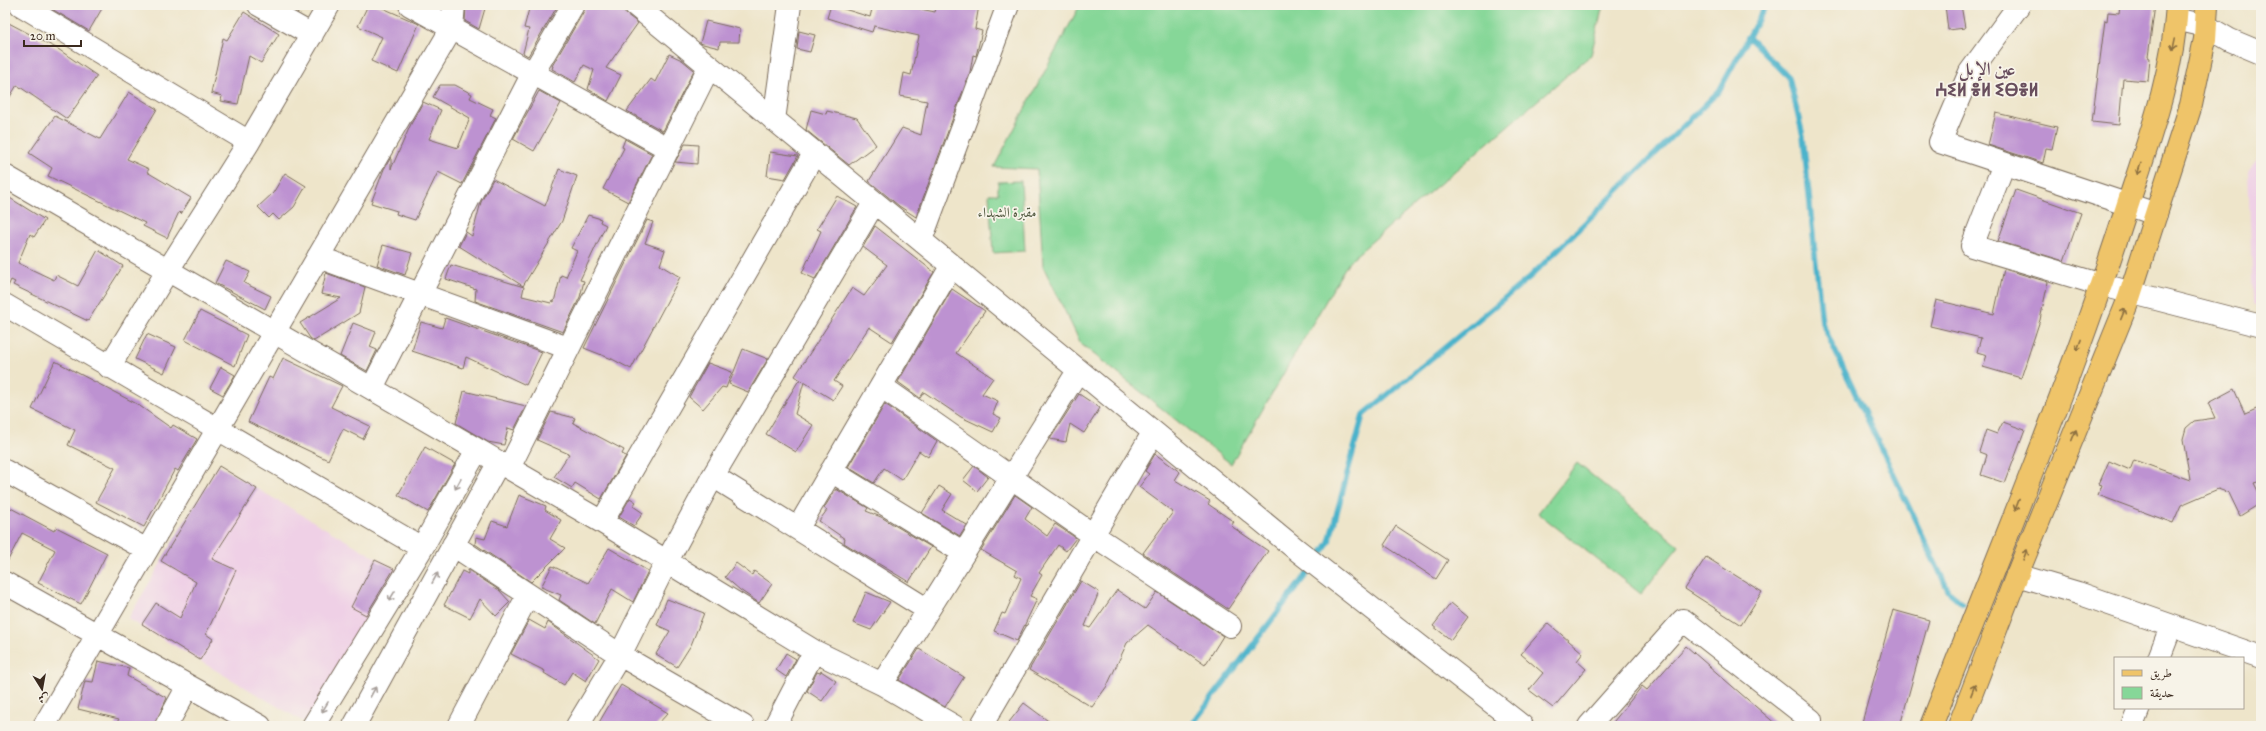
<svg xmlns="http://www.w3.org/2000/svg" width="2266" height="731" font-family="'IM FELL Great Primer',Amiri,'Noto Sans Tifinagh',serif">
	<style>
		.built { fill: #efd0e6 }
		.green { fill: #86d798; stroke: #60805b }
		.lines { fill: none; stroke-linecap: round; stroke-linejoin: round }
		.stream { stroke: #4cb3cb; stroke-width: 5.5 }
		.building { fill: #bd92d1 }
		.minor-casing { stroke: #7a6b5a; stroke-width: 24 }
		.major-casing { stroke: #7a6b5a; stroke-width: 24 }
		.minor { stroke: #fff; stroke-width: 22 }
		.major { stroke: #efc469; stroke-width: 22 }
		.oneway { stroke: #8c6f40 }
		.oneway2 { stroke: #a79f9a }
		.labels { text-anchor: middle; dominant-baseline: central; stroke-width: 3.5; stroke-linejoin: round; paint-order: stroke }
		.park-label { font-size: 14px; fill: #4e553c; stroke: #f7f3e8 }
		.district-label { font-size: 18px; font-weight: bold; fill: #684e5d; stroke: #f7f3e8 }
	</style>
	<rect width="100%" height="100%" fill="#f7f3e8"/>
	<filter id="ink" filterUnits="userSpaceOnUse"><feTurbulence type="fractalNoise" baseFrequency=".025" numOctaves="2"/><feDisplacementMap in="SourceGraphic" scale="8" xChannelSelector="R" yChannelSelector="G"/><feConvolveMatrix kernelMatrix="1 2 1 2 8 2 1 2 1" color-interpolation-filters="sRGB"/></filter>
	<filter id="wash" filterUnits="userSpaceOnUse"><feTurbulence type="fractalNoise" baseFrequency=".012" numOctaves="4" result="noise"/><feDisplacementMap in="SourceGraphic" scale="16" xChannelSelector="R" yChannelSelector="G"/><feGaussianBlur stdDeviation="0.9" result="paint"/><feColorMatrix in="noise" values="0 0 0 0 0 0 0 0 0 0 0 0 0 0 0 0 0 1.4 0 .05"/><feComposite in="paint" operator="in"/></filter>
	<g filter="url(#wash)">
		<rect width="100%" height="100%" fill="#eee5ca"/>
		<path class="built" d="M2261,154V307L2253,304L2248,171Z
			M218,466L397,570L306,723L128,619Z"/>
		<path class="green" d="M1080,5H1603L1591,55L1349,261L1231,464L1081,344L1043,266L1037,169L994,167Z
			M1021,181L1025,251L993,253L989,194H998V182Z
			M1577,463L1679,546L1641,594L1538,513Z"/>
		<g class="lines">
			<path class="stream" d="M1748,37L1789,77L1803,136L1822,323L1949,592L1963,604
				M1317,560L1329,542L1363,415L1530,277L1719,91L1766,5
				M1191,726L1312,567"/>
		</g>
		<g id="blocks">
			<path class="building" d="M45,5H104L89,31Z
				M368,5H376L419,24L398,73L371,61L382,37L358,26Z
				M466,5H486L479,29L465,21Z
				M530,5H558L528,56L523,53L529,29L524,28Z
				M585,5H614L638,23L606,68L621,75L608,101L588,89L594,70L584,65L575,82L552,69L553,66H552L584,11Z
				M831,5L870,17L873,5H901L935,12L937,5H979L975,29L982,31L976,56L973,55L970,72L916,217L899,206L869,181L902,128L921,135L927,101L900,96L904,73L911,75L919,36L874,26L872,32L827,18Z
				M1945,5H1961L1965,28L1948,30Z
				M2120,5H2155L2148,57L2150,58L2148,81L2123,79L2119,125L2092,122L2105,20L2107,21L2108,12L2119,13Z
				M244,12L279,34L261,63L249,56L238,104L221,101L222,96L211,93L223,38L227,40Z
				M5,21L58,49L97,76L67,119L17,85L5,105Z
				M706,21L740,29L739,42H720L719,48L703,44L700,43Z
				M799,31L815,35L810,52L797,49Z
				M669,54L682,60L694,70L663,131L627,111L651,79L655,82Z
				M440,85H455L472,94L470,98L493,109L490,115L496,118L462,184L438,172L415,220L396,214L397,211L371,203L384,169L391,157V169L411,124L423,102L441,110L429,139L458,148L470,118L433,97Z
				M539,91L561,103L534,151L513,139Z
				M129,92L157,109L127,159L149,169L147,172L191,198L181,214L179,212L167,238L143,226L145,223L48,176L52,168L29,153L55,116L100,139Z
				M811,110L826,114L827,111L857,118L876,145L849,165L806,130Z
				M1996,113L2057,127L2052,149L2046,148L2043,163L1988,145Z
				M625,139L652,154L628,202L603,189L624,148L622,147Z
				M685,144L698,145L697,164L675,162Z
				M770,152L798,156L785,179L767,176Z
				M559,169L577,176L562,221L523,286L459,246L466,232L472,236L481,202L493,179L545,206Z
				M285,173L306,186L294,207L279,220L273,214L269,218L258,207L273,193Z
				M2016,190L2081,213L2064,261L1998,241Z
				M5,195L45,220L34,237L30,234L18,263L54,280L56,275L78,286L98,250L123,266L88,321L13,285L15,282L11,280L5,293Z
				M837,196L857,207L815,279L802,273L821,231L817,229Z
				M588,215L601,219L600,222L606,225L580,280L584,281L580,297L563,332L475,301L476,289L446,279L451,265L524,287L522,296L551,303L552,301L554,302L561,275L566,277L577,251L571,248Z
				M647,220L653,222L645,243L665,250L660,265L680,277L631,369L612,359L584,348Z
				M875,226L934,272L892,342L869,327L834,381L842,386L833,400L804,382L795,414L813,425L796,452L766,434L799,380L802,381L795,376L852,288L864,296L887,265L863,247Z
				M383,245L412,253L405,275L377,265Z
				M226,261L250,272L244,283L271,296L265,309L215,283Z
				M2004,269L2048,282L2040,320L2021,378L1983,367L1987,355L1977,352L1981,338L1930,326L1936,300L1994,314Z
				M326,273L365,287L359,313L314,341L310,338L300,323L341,298L321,294Z
				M952,289L985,311L956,353L993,378L982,394L998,401L993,414L1001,418L993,432L961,417L924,392L920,398L898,382Z
				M200,311L247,335L235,366L185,340Z
				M445,318L542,352L526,385L466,357L463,368L412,351L421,322L442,328Z
				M353,323L376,332L370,347L377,350L367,371L340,356Z
				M147,334L176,347L164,373L135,359Z
				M743,349L768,359L748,392L729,384Z
				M283,358L342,386L331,407L370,426L363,439L343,429L328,460L248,422L269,377L273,379Z
				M55,361L137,404L171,428L173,425L197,439L178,471L175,469L144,527L96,502L115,468L68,445L75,430L32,409Z
				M708,363L732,372L726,388L722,387L703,409L689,397Z
				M221,367L235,375L223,395L210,388Z
				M2234,389L2245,414L2261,407V481L2254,483L2261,497V503L2240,516L2229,493L2218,489L2181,505L2173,523L2098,495L2102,485L2099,484L2109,461L2130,470L2134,460L2190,480L2183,439L2186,428L2194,421L2215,418L2208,403Z
				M464,391L526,406L514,430L508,428L504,445L488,442L456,423Z
				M1079,394L1100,408L1084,433L1070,424L1066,442L1050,439Z
				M885,404L937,441L928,457L919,451L902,480L884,468L874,483L848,467Z
				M551,412L575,418L573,423L624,450L622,454L626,456L601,499L575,483L572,488L554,477L569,454L537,440Z
				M2003,422L2025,430L2005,483L1981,475L1987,455L1979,452L1986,430L1997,434Z
				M425,447L455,464L428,512L398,495Z
				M1155,454L1180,472L1175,480L1210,501L1208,504L1234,522L1231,526L1268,551L1228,609L1143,553L1173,512L1139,487L1149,474L1145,471Z
				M219,466L257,489L212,559L236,570L206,634L213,639L200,660L142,624L156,603L180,618L196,582L161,561Z
				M974,466L988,477L977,491L963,480Z
				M939,486L952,494L942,510L967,525L960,536L922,513Z
				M836,489L868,508L866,511L881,517L931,547L909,582L844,543L845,539L819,521L827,510L824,508Z
				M519,495L546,506L545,510L561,520L550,539L565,548L531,582L475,544L476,537L485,539L492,521L507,526Z
				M1015,495L1032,507L1025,519L1047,536L1055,524L1076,538L1066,551L1058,545L1039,573L1042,575L1030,596L1037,599L1017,641L994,631L1002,613L1005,614L1021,578L1015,575L1017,571L981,550Z
				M630,498L636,502L633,506L643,513L634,526L619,517Z
				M5,505L54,531L56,527L107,553L81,604L38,583L55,550L22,533L5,566Z
				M1396,526L1448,560L1436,579L1384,545Z
				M609,548L648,571L633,602L612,589L595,624L559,600L561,595L541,587L552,566L588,583Z
				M1706,557L1762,592L1741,625L1685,589Z
				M375,560L394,569L366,615L351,607Z
				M736,563L752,575L754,571L772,584L759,603L740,590L725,577Z
				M468,570L499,590L510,602L496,616L480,599L470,618L444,605L462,571L468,574Z
				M1081,581L1099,592L1085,626L1090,628L1117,590L1145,609L1157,592L1223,636L1205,665L1148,625L1127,643L1107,686L1092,707L1029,670Z
				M866,592L890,602L871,630L853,623Z
				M667,599L704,613L691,645L677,667L656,654L670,631L657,625Z
				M1451,603L1468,617L1451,640L1433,626Z
				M1893,610L1929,620L1900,726H1861Z
				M529,620L545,629L548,622L599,659L586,681L572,672L564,685L544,673L545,671L511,654Z
				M1548,623L1583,653L1577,661L1586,669L1553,708L1529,690L1543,673L1521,654Z
				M1686,646L1778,726H1610L1642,686L1647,690Z
				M919,649L964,677L945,707L899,680Z
				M786,653L796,659L786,677L776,670Z
				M98,661L129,668L127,676L167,698L154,726H115L119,719L78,709L85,681L93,682Z
				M821,671L836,681L822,701L807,691L817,672L820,673Z
				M621,685L668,713L656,726H597Z
				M1024,703L1055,726H1006Z"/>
		</g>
	</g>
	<g filter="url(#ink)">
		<use href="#blocks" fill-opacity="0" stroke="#7a6b5a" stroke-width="1"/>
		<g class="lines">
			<defs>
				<path id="minor" d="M21,5L249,142
					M259,5L312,35
					M410,5L669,149
					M635,5L1297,550L1522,726
					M2019,5L1970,72L1940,142L2156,214
					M2176,19L2206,26L2230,40L2261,53
					M774,120L790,5
					M2004,164L1972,246L2102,285L2261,326
					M5,176L602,522L814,651L882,684L954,726
					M921,240L1008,5
					M318,257L568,348
					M5,305L422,548
					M109,367L168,270L249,142L329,5
					M881,386L1093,535L1230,626
					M372,388L533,73L573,5
					M509,468L709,67
					M5,471L147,550
					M831,471L964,553
					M713,476L928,610
					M602,522L814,154
					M798,528L952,265
					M453,545L620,655L743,726
					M2017,575L2078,593L2261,657
					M5,583L260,726
					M2159,658L2171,627
					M882,684L1078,371
					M44,726L452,28L454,5
					M166,726L188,686
					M313,726L422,548L477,450
					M354,726L499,462
					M459,726L528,595
					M577,726L620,655L667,561L713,476L874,203
					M775,726L814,651
					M981,726L1153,433
					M1589,726L1683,620L1811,720
					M2132,726L2139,708"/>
				<path id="major" d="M1931,726C1998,556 2069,387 2125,213C2147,145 2173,77 2177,5
					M1959,726L2017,575L2128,301L2191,105L2205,39L2207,5"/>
			</defs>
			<use href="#minor" class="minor-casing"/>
			<use href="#major" class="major-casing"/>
			<use href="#minor" class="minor"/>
			<use href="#major" class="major"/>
		</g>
		<defs><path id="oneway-shaft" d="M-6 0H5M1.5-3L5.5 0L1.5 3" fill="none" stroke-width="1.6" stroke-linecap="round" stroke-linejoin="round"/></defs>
		<g class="oneway">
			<use href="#oneway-shaft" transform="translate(2174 44) rotate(102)"/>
			<use href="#oneway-shaft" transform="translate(2139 169) rotate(108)"/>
			<use href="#oneway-shaft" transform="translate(2123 314) rotate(-68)"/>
			<use href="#oneway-shaft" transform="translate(2079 345) rotate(111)"/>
			<use href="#oneway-shaft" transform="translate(2074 435) rotate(-68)"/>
			<use href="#oneway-shaft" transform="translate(2017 505) rotate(111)"/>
			<use href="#oneway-shaft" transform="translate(2025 555) rotate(-68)"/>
			<use href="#oneway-shaft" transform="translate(1973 690) rotate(-69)"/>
		</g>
		<g class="oneway2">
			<use href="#oneway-shaft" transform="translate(458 484) rotate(119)"/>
			<use href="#oneway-shaft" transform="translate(435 578) rotate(-61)"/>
			<use href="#oneway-shaft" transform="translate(392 596) rotate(121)"/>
			<use href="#oneway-shaft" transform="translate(373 692) rotate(-61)"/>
			<use href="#oneway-shaft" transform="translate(325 707) rotate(121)"/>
		</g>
	</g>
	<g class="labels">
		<g class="park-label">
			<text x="1007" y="212">مقبرة الشهداء</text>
		</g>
		<g class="district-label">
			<text x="1987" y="69">عين الإبل<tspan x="1987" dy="21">ⵄⵉⵍ ⴻⵍ ⵉⴱⴻⵍ</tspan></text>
		</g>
	</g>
	<rect width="2266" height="731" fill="none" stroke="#f7f3e8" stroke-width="20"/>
	<rect x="2114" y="657" width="130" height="52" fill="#f7f3e8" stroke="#aca397"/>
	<rect x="2122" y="670" width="20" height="6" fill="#efc469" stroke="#aca397"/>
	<text x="2150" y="677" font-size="12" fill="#3b2a1e">طريق</text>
	<rect x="2122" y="687" width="20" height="12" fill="#86d798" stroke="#aca397"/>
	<text x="2150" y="697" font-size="12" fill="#3b2a1e">حديقة</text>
	<g transform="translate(42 689) rotate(169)" stroke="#f7f3e8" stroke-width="3" paint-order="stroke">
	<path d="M0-3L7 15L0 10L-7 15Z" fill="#3b2a1e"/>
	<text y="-6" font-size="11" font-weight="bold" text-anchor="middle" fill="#3b2a1e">ش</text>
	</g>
	<path d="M24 40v6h57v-6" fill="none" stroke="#3b2a1e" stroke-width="2"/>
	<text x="30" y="40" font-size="12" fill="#3b2a1e" stroke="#f7f3e8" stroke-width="3" paint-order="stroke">20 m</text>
</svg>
